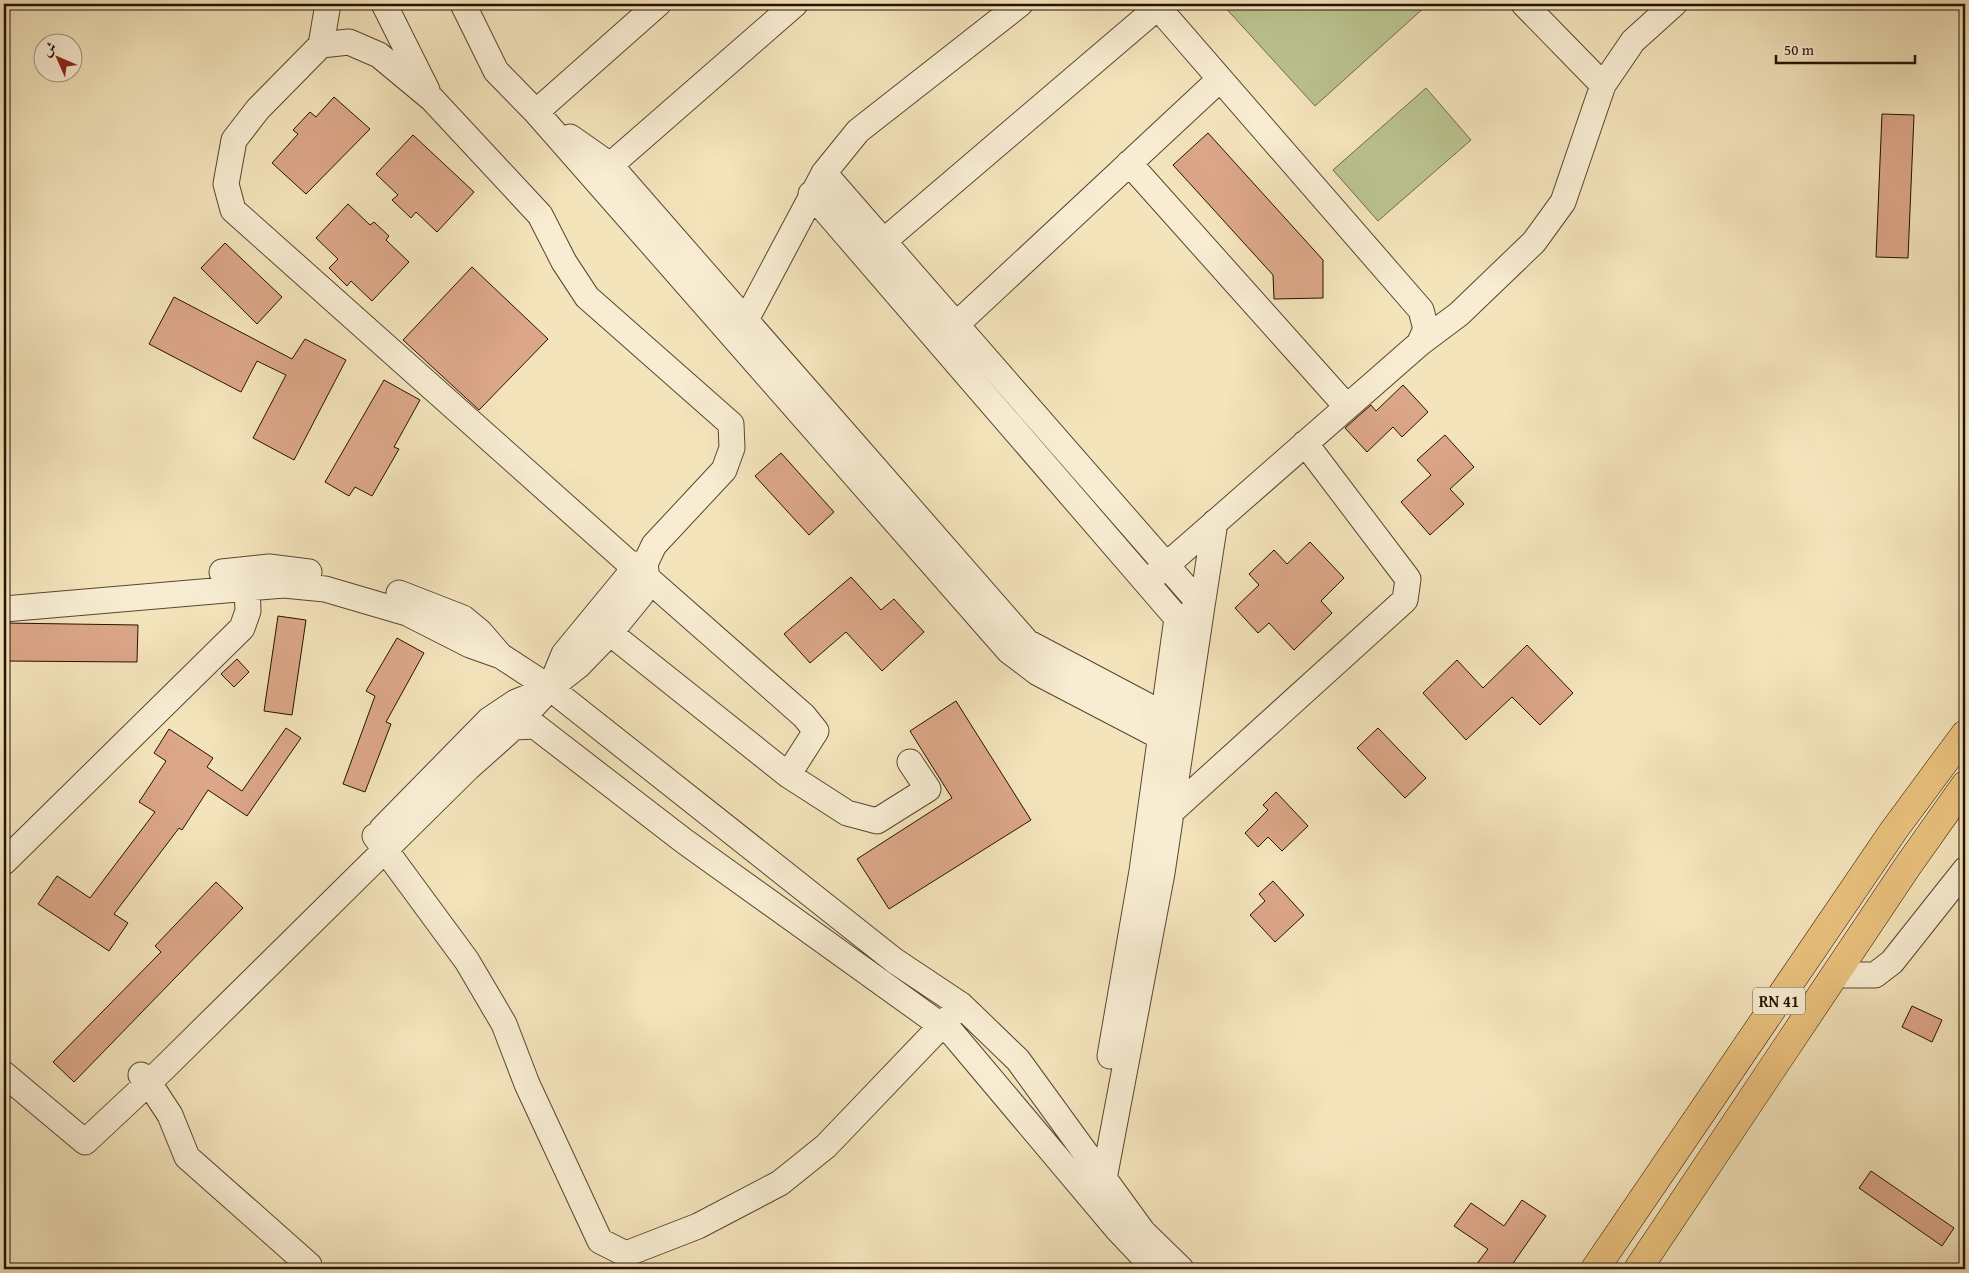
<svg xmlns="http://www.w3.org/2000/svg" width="1969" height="1273" font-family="'Gentium Book Plus',Amiri,serif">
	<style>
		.green { fill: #bbc491; stroke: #706b48 }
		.building { fill: #dca789; stroke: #241200 }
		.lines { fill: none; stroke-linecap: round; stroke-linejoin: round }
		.minor-casing { stroke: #58462f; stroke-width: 27 }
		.highway-casing { stroke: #241200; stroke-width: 29 }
		.minor { stroke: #f8edd3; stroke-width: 25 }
		.highway { stroke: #eac27e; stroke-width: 28 }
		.labels { text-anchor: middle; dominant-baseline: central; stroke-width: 4; stroke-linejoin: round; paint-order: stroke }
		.shield { fill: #f8edd3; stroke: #64543f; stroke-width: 1 }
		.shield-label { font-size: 16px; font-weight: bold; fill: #241200 }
	</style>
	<rect width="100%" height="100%" fill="#f4e4bc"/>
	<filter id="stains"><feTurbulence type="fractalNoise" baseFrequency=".004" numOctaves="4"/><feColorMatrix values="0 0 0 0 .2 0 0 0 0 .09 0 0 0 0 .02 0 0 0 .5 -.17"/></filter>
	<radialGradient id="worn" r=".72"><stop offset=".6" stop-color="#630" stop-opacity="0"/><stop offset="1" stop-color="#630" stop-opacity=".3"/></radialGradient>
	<path class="green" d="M1222,4H1424L1426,6L1315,106Z
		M1426,88L1471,140L1378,221L1333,170Z"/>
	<path class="building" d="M334,97L370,129L306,194L272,163L298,134L293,130L310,112L316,117Z
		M1882,114L1914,115L1908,258L1876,257Z
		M1208,133L1323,260V298L1274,299L1273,275L1173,165Z
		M413,135L474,192L437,232L416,212L411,218L392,200L398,195L376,174Z
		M348,204L370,225L374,222L389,236L386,240L409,262L372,301L351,281L347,286L329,268L338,259L316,238Z
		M225,243L282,297L257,324L201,268Z
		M472,267L548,339L479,410L403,340Z
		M174,297L292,359L305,339L346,360L294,460L253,438L286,375L257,361L241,392L149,344Z
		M384,380L420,400L394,447L399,449L372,496L355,487L349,496L325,482Z
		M1403,385L1428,412L1402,437L1393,427L1367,452L1345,428L1371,405L1376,411Z
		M1445,435L1474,467L1450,489L1464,504L1430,535L1401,502L1431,475L1417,460Z
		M781,453L834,512L809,535L755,476Z
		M1310,542L1344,578L1321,601L1332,613L1294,650L1269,623L1258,633L1235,608L1259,585L1249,574L1274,550L1287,564Z
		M851,577L881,610L894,599L924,632L882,671L846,632L810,663L784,634Z
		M278,616L306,620L292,715L264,711Z
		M4,623L138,625L137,662L4,661Z
		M397,638L424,653L386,722L391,724L365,792L343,784L375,696L366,691Z
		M1527,645L1573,693L1540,725L1512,697L1466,740L1423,693L1457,660L1483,688Z
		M237,659L249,672L234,687L221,674Z
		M956,701L1031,820L889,909L857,859L952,798L910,731Z
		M286,728L301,738L247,816L208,790L182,830L179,828L114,914L128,923L109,951L38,904L57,876L90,898L155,812L139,802L166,761L154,753L169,729L213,758L207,767L242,791Z
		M1378,728L1426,778L1405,798L1357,748Z
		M1276,792L1308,826L1282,851L1268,837L1258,847L1245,833L1268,810L1263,805Z
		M1273,881L1304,915L1275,942L1250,915L1265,901L1259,894Z
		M216,882L243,908L74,1082L53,1062L161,952L155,946Z
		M1912,1006L1942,1020L1932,1042L1902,1027Z
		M1871,1171L1954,1228L1942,1246L1859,1188Z
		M1522,1200L1546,1216L1509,1269H1473L1488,1249L1454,1226L1471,1203L1504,1226Z"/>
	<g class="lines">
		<defs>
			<path id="minor" d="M384,4L427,90
				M463,4L496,71L536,112L1009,651L1038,673L1174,744
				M1155,4L1421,310L1426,329L1419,344
				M1524,4L1603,85
				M321,45L328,4
				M536,112L658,4
				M570,137L610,165L1027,642L1178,722
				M1129,163L1347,407
				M824,173L1202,606L1162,873L1104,1179L1095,1202
				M598,176L795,4
				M811,194L1177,618L1142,871L1110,1056
				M871,252L1158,7
				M739,333L824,173L858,131L1020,4
				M944,336L1220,79
				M645,564H630L233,210L226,184L234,140L258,109L321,45L349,42L379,55L432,99L540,215L564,262L587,297L731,424L732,448L724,470L654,545L645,564L647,578L804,716L816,731L788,775
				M222,572L269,567L309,572
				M1154,576L1419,344L1459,314L1534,242L1563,202L1603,85L1633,41L1674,4
				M399,593L463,618L480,632L499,654
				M4,609L284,585L325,589L407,613L470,645L501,656L550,688L895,961L961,1005L1018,1060L1143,1232L1181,1269
				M1193,610L1202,606L1215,522
				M610,633L788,775L847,813L877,821L928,789L910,762
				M514,727L535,726L684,841L953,1034L1118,1230L1155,1269
				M1171,812L1405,600L1408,579L1305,443
				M382,829L489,720L516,702L550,688L564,654L629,575L630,564
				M375,836L467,961L504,1024L527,1084L600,1241L626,1254L698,1226L780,1183L826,1146L961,1005
				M4,862L242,628L248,611L247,587
				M1837,975H1875L1892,962L1965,870
				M4,1074L85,1142L162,1070L468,768L514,727L550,688L578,666L610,633L641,595L647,578
				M141,1075L149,1083L170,1115L187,1157L309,1265L306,1269"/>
			<path id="highway" d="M1595,1269L1894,830L1965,734
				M1638,1269L1907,867L1965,785"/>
		</defs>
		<use href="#minor" class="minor-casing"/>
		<use href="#highway" class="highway-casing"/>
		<use href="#minor" class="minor"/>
		<use href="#highway" class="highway"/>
	</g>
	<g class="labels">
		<rect class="shield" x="1753" y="987.5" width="52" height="27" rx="4"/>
		<g class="shield-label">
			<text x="1779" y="1001">RN 41</text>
		</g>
	</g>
	<rect width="1969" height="1273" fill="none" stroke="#f4e4bc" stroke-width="20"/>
	<rect x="5" y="5" width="1959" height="1263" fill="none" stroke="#241200" stroke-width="2.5"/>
	<rect x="10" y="10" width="1949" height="1253" fill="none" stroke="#241200"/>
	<g transform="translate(58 58) rotate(315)"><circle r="24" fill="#f8edd3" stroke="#a3957f"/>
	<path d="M0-4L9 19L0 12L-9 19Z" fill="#8f2418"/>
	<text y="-8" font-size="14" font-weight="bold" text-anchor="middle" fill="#241200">ش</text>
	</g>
	<path d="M1776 55v8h139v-8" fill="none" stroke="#241200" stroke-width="2.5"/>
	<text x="1784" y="55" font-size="15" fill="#241200" stroke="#f8edd3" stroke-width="4" paint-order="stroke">50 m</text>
	<rect width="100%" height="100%" filter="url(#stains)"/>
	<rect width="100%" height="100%" fill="url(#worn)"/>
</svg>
